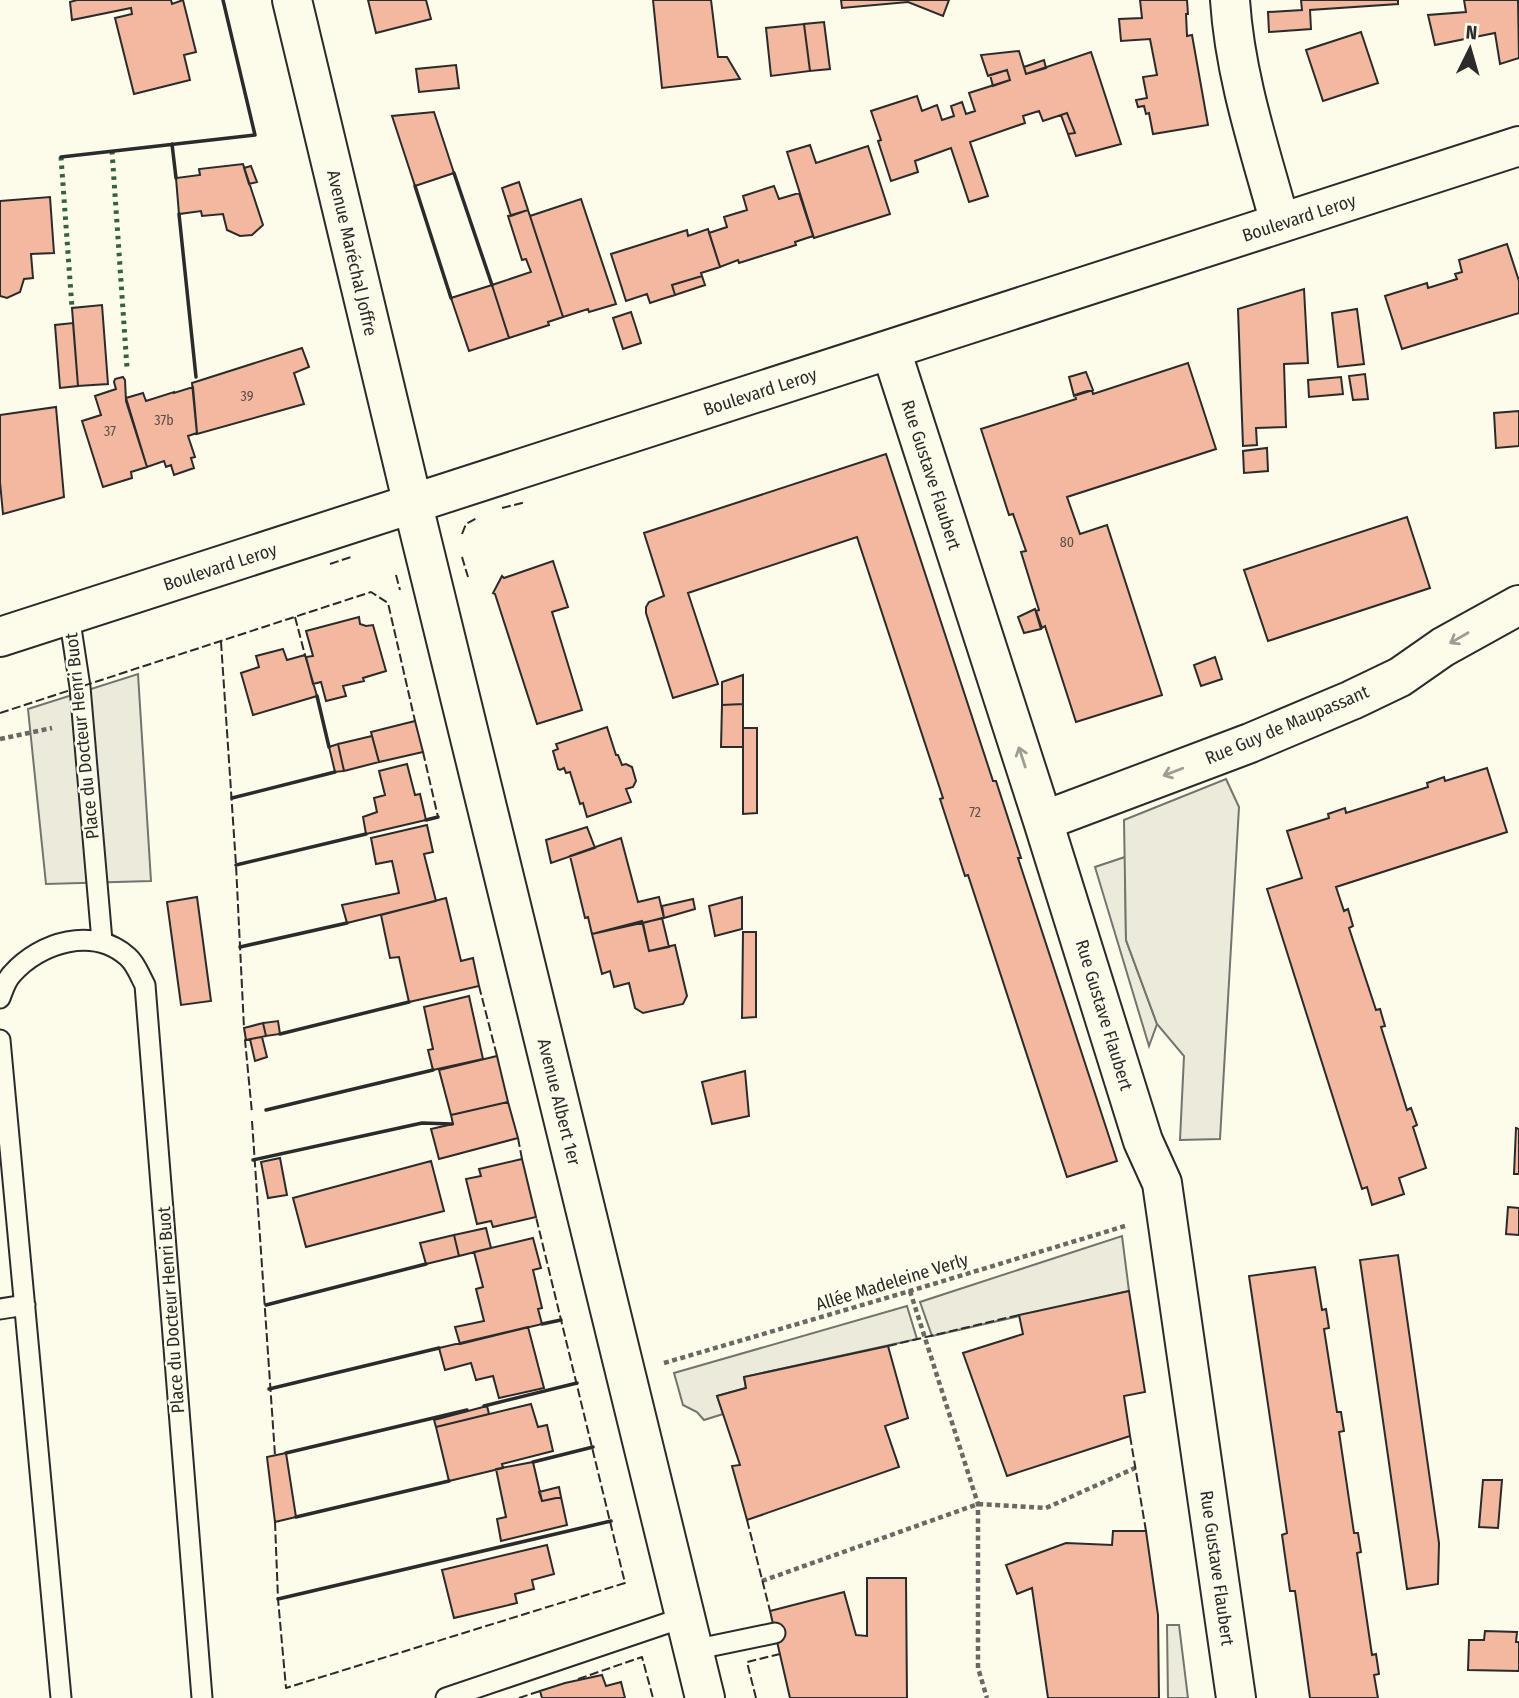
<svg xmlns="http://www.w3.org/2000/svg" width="1519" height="1698" font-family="'Fira Sans Condensed',sans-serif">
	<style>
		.green { fill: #ecebdb; stroke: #74746e; stroke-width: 2 }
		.parking { fill: #eceadb; stroke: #74746e; stroke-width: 2 }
		.building { fill: #f2b8a0; stroke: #2b2b2b; stroke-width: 2 }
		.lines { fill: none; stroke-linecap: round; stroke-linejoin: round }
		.lane-casing { stroke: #2b2b2b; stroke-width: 23 }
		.street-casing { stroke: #2b2b2b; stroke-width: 42 }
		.secondary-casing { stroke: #2b2b2b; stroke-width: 42 }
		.path { stroke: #6a6964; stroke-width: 4.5; stroke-dasharray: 5 3.5; stroke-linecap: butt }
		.lane { stroke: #fdfbea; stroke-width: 19 }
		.street { stroke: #fdfbea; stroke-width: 38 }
		.secondary { stroke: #fdfbea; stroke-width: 38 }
		.hedge { stroke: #34623c; stroke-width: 5; stroke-dasharray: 3.5 5; stroke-linecap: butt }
		.fence { stroke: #2b2b2b; stroke-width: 2; stroke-dasharray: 9 3.5; stroke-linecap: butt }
		.wall { stroke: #2b2b2b; stroke-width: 3.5 }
		.oneway { stroke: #9e9d94 }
		.labels { text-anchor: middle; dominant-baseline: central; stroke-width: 5; stroke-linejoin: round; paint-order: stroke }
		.number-label { font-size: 14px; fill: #5d4e48 }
		.street-label { font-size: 18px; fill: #2b2b2b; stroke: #fdfbea }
	</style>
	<rect width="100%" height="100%" fill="#fdfbea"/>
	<path class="green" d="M1125,857L1126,940L1157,1024L1149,1046L1095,867Z
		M1122,1236L1129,1291L932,1336L920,1302Z
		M907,1306L917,1339L744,1377L746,1388L717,1396L723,1414L704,1420L697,1412L683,1405L674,1373Z
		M1167,1625H1179L1188,1698H1168Z"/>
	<path class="parking" d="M138,674L151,881L46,884L28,709Z
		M1226,779L1239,807L1220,1139L1180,1140L1184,1056L1157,1024L1126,940L1124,820Z"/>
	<path class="building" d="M77,0H171L172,4L183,0L196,52L184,55L190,80L134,94L115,18L132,14L131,8L72,20L70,2Z
		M368,0H426L431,19L376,33Z
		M653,0H711L718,57H727L740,79L662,88Z
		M841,0H949L943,16L908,2L842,8Z
		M1140,0H1187L1188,14H1186L1187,36L1192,35L1208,125L1153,134L1149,113L1146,114L1144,106L1138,107L1136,100L1147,98L1143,77L1157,75L1150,39L1121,41L1119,19L1142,18Z
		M1301,0H1398V4L1310,10L1311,29L1269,32L1268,12L1302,10Z
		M1464,0H1518L1519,58L1500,64L1495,33L1435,45L1428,15L1466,12Z
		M824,22L830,69L810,71L804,24Z
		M804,24L810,71L771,76L766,28Z
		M1361,32L1378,83L1323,101L1306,50Z
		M1019,51L1026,74L1091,52L1121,144L1076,156L1068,134L1075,133L1067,113L1043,121L1039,111L1023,116L1025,123L970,142L988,196L969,202L951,148L915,161L918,172L891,181L878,141L881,140L871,111L917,96L922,111L937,105L942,120L954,116L951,106L962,102L966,114L975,111L969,93L1010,80L1007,70L988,76L981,55Z
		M1044,60L1046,68L1026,74L1024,67Z
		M456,65L459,88L419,92L416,69Z
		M1007,70L1010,80L993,86L990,75Z
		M434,112L454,173L415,186L392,116Z
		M1067,113L1075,133L1068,134L1061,115Z
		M810,145L816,163L868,146L890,214L814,238L787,152Z
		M243,164L263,225L252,235L240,236L227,230L223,214L202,216L201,211L179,214L176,178L200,175L199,169Z
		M251,166L257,182L249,184L244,168Z
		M519,182L528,210L511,216L502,188Z
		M774,186L779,199L799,193L813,236L795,242L796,245L739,263L738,260L720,267L709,233L727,227L724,217L747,210L743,196Z
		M50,197L54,253L31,254L33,278L24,279L20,292L7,298L0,296V201Z
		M581,199L616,304L589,312L588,309L563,317L530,216Z
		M528,210L563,317L548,322L549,325L509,338L492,285L531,272L526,259L522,260L508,216Z
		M708,229L720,267L701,273L702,276L672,285L675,295L662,299L650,303L647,294L626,301L611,254L687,230L688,236Z
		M1507,244L1519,281V313L1402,349L1385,296L1427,283L1428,288L1457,279L1455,274L1462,272L1459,260Z
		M702,276L705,285L675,295L672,285Z
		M492,285L509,338L469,351L451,298Z
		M1304,289L1308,363L1284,364L1286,427L1256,428L1257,445L1243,446L1238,309Z
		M102,305L108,384L78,386L72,308Z
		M1357,309L1364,364L1338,367L1332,313Z
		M631,312L641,343L623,349L613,318Z
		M73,323L78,386L60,388L55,325Z
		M302,348L309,367L294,373L304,404L197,434L192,383Z
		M1188,363L1216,449L1067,497L1080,534L1107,525L1162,695L1076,722L1045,626L1042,628L1036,611L1039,610L1021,552L1026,551L1013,514L1009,515L981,429L1076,399L1075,395L1084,392L1092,390L1093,394Z
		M1086,372L1093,390L1074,396L1069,377Z
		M1365,374L1368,399L1353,400L1349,376Z
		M123,377L125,380L126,401L147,467L131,472L132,478L103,487L82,421L101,415L95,396L116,389L114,382L115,379Z
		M1341,377L1343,394L1309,397L1308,380Z
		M193,387L197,433L188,436L195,457L191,458L194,468L174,475L171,465L166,467L164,461L147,467L126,398L143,393L146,401L174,392V393Z
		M56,407L64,497L3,514L0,482V415Z
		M1519,411V446L1496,448L1494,413Z
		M1267,448L1268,471L1244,473L1243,451Z
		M886,454L993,781H996L1021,858H1018L1117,1161L1067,1177L968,875L965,876L940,799L943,798L857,537L688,593L718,684L673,698L646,613V607L649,602L664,596L644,533Z
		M1407,517L1430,588L1268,641L1244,570Z
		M553,561L568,607L552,612L582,710L537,724L495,594L493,593L502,576L504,578Z
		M1035,609L1041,629L1024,633L1018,617Z
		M359,617L360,624L366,626L373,625L386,671L363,678L364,681L343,686L346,696L326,701L321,682L313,684L306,657L313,656L306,631Z
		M283,649L287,660L305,655L317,696L253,715L241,673L259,667L256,656Z
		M1215,657L1222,679L1201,686L1194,665Z
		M743,675V704L722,705V682Z
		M743,704V747H721L722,705Z
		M415,721L423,752L379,762L371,732Z
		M607,727L616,755H618L622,765L626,764L632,767L636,781L633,787L626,789L631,802L587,817L583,803L580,804L570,772L566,773L564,768L560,770L558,769L553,751L558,749L556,744Z
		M743,728H757V813L743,814Z
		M372,736L379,762L344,771L338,744Z
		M338,744L344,771L335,772L329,747Z
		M407,764L415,795L420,794L426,820L366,834L363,817L377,812L374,798L385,795L379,771Z
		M1487,768L1507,832L1336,887L1344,911L1348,909L1353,926L1349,928L1376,1010L1380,1009L1385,1026L1381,1027L1407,1110L1411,1108L1417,1125L1413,1127L1426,1168L1399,1178L1404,1194L1372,1205L1367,1187L1362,1189L1267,889L1302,878L1287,831L1329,818L1328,814L1345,808L1346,813L1428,787L1427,783L1444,777L1445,781Z
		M427,825L433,852L424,854L436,901L347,923L342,905L399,893L392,861L376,864L371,838Z
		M587,827L595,848L551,863L546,840Z
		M621,838L638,902L659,897L664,918L592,934L588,917L585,918L570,856Z
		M197,897L211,1001L181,1005L167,902Z
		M742,897V929L715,936L709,906Z
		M446,898L461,961L473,958L479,986L409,1002L399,957L390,958L381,915Z
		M693,899L695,909L664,918L662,906Z
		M662,918L669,947L649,951L643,923Z
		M642,921L649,951L675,945L687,996L683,1004L643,1013L635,1008L629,983L614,987L610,971L602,974L592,934Z
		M743,932H756V1017L742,1018Z
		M469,996L483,1059L433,1070L428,1050L433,1049L424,1007Z
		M278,1021L280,1034L266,1036L263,1023Z
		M263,1023L266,1036L246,1040L244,1028Z
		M262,1037L267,1057L255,1061L250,1039Z
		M497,1056L508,1102L451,1115L439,1070Z
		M745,1071L749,1116L712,1124L702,1082Z
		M508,1102L518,1138L439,1159L431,1129L453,1124L451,1115Z
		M1516,1128L1519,1129V1174H1514Z
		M280,1158L287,1195L268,1198L261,1162Z
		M522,1159L536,1217L493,1227L491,1221L477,1224L466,1179L481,1176L479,1169Z
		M431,1161L444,1211L306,1247L293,1198Z
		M1508,1207L1519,1208V1235L1506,1234Z
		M486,1228L491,1248L459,1256L454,1235Z
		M454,1235L459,1256L426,1264L420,1243Z
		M533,1238L541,1268L533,1270L542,1308L538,1309L542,1324L460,1344L455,1327L484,1321L476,1289L483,1287L474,1252Z
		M1398,1255L1439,1543L1438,1584L1407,1589L1360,1260Z
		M1315,1267L1322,1310L1326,1309L1329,1328L1324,1329L1337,1412H1341L1344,1431L1339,1432L1354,1533H1358L1361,1552L1357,1553L1372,1655L1376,1654L1379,1674L1374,1675L1378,1698H1310L1295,1591H1290L1282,1535L1287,1533L1249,1276Z
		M1129,1291L1145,1392L1124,1396L1130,1436L1007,1476L963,1353L1023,1334L1019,1315Z
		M528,1327L544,1388L499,1398L493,1376L476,1380L471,1363L445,1370L439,1348Z
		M888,1346L908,1418L885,1426L899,1467L747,1520L732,1466L740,1465L717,1396L746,1388L744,1377Z
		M531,1404L538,1427L547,1425L553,1451L502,1464L503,1468L449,1481L436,1427Z
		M487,1406L489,1414L436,1427L434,1420Z
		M286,1453L296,1517L275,1522L267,1457Z
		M533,1462L542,1501L561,1497L567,1525L501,1541L497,1519L506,1517L496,1469Z
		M1483,1480H1502L1498,1528L1479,1527Z
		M559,1487L561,1497L542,1501L539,1492Z
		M1113,1531H1146L1158,1615L1159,1698H1048L1032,1588L1017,1594L1006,1565L1066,1543L1112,1545Z
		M547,1545L554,1574L532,1580L534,1589L515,1594L517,1603L454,1618L442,1570Z
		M867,1578H906L907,1698H790L770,1611L844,1592L856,1635L867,1636Z
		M1485,1631L1517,1632L1516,1642H1519V1671L1468,1670L1469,1640H1484Z
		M602,1675L606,1686L621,1682L625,1698H542L540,1691L565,1683Z"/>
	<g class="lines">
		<defs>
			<path id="lane" d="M69,615L80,687L102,941
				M0,998C3,990 6,980 12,974C40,942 94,926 128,957C136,964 140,976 145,985L202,1698
				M0,1040L61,1698
				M0,1309L25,1305
				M693,1650L775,1633
				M446,1698L685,1617"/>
			<path id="street" d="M1230,0C1235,77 1260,150 1280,223
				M891,350L1043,821L1143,1141L1162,1183L1236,1698
				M1043,821L1250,743L1352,700L1400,677L1443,647L1519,605"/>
			<path id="secondary" d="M292,0L413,505L705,1698
				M0,637L1519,146"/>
		</defs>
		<use href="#lane" class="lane-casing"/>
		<use href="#street" class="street-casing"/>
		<use href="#secondary" class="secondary-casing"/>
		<path class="path" d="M0,739L52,728
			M910,1291L978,1504V1668L987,1698
			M664,1363L910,1291L1125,1226
			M762,1581L978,1504L1046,1508L1135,1468"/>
		<use href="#lane" class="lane"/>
		<use href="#street" class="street"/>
		<use href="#secondary" class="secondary"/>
		<path class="hedge" d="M112,151L127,368
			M61,157L72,308"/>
		<path class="fence" d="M502,508L526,502
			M462,534L466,524L477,518
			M462,557L468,577
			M330,564L351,557
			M396,575L400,590
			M295,617L305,655
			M221,642L236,865L244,1028
			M0,713L371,592L388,603L415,721
			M423,752L438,817
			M479,986L497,1056
			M246,1040H245L252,1113
			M252,1121L275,1455
			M518,1138L522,1159
			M888,1346L1019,1315
			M1130,1436L1146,1531
			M747,1520L770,1611
			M275,1522L278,1599L286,1688L625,1583L536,1217
			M578,1679L642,1657L653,1698
			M519,1698L540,1691
			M756,1698L747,1662L780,1654"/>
		<path class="wall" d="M172,144L176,178
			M61,157L255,135L223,0
			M454,173L492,285
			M415,186L451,298
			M179,214L196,377
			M317,696L329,747
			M232,798L335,772
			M426,820L438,817
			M236,865L366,834
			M240,947L347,923
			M280,1034L409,1002
			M266,1110L433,1070
			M253,1160L422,1123L452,1124
			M266,1305L426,1264
			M542,1324L561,1320
			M269,1389L439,1348
			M484,1406L577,1383
			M286,1453L467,1410
			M533,1462L593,1447
			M296,1517L449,1481
			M278,1599L611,1521"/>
	</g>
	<defs><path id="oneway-shaft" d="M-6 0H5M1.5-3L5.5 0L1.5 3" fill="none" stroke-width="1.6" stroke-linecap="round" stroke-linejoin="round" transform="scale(1.75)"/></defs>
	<g class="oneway">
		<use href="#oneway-shaft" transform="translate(1459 638) rotate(150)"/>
		<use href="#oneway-shaft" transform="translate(1022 757) rotate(-108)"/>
		<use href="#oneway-shaft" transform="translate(1173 772) rotate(159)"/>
	</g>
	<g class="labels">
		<g class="number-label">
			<text x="247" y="396">39</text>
			<text x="164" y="420">37b</text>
			<text x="110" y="431">37</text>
			<text x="1067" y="542">80</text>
			<text x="975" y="812">72</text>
		</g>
		<g class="street-label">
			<text transform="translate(1299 218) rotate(-18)">Boulevard Leroy</text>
			<text transform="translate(352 253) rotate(77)">Avenue Maréchal Joffre</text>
			<text transform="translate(760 392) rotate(-18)">Boulevard Leroy</text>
			<text transform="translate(931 475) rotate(72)">Rue Gustave Flaubert</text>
			<text transform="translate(220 567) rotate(-18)">Boulevard Leroy</text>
			<text transform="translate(1287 725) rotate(-23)">Rue Guy de Maupassant</text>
			<text transform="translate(82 736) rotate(-96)">Place du Docteur Henri Buot</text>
			<text transform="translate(1104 1015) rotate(73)">Rue Gustave Flaubert</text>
			<text transform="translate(559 1102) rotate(76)">Avenue Albert 1er</text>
			<text transform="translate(892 1282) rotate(-17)">Allée Madeleine Verly</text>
			<text transform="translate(171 1310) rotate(-94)">Place du Docteur Henri Buot</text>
			<text transform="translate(1217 1568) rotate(82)">Rue Gustave Flaubert</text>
		</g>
	</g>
	<g transform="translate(1470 49) rotate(5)" stroke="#fdfbea" stroke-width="5" paint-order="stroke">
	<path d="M0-5L12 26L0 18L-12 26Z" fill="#2b2b2b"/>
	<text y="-10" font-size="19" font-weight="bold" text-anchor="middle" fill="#2b2b2b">N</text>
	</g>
</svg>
